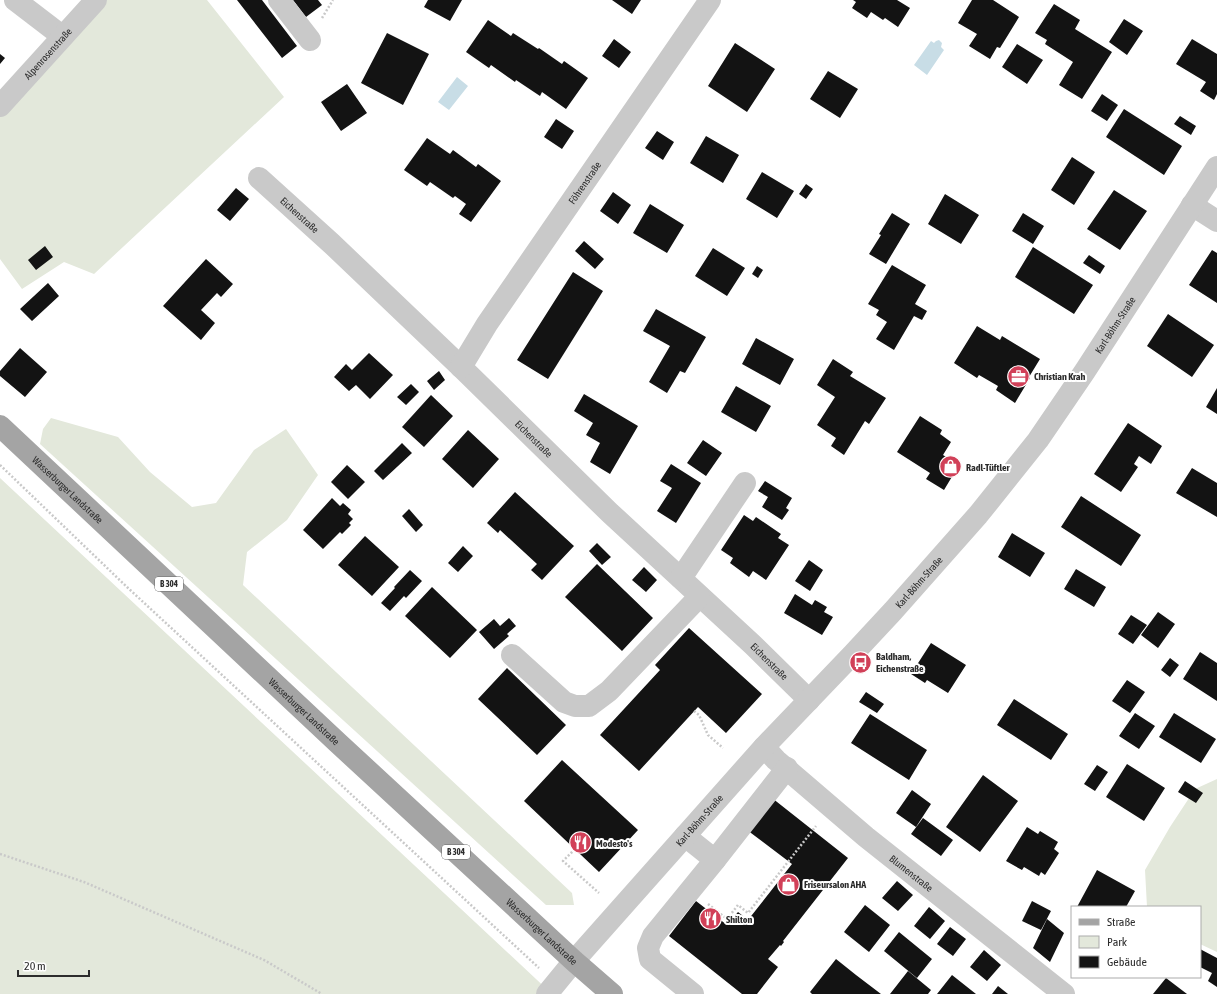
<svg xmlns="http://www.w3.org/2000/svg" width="1217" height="994" font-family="'Asap Condensed',sans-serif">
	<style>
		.green { fill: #e3e8db }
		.water { fill: #c8dde6 }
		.building { fill: #131313 }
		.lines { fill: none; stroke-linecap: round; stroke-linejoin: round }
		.path { stroke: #c9c9c9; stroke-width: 2.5; stroke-dasharray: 2 2; stroke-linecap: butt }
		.minor { stroke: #c9c9c9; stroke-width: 22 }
		.major { stroke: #a4a4a4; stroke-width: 22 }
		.labels { text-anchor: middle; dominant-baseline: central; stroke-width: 4; stroke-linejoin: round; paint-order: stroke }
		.shield { fill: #fff; stroke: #6b6b6b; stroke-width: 1 }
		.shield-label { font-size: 9px; font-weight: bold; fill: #2c2c2c }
		.street-label { font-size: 10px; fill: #2c2c2c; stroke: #fff }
		.poi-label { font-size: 10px; font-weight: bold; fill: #2c2c2c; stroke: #fff; text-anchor: start }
	</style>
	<rect width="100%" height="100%" fill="#fff"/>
	<path class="green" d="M107,0H207L284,97L94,274L64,262L22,289L0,259V117Z
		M51,418L118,437L150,472L192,507L216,503L254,450L286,429L318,475L287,520L247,552L243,585L572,893L574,905H546L40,444L43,429Z
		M0,478L552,994H0Z
		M1217,779V952L1200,944V907H1147L1145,870L1170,827L1195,789Z"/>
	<path class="water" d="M939,40L942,43L941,47L944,50L927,75L914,65L931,41L934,43L936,41Z
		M457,77L468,86L449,110L438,102Z"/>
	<path class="building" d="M237,0H262L297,46L282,58Z
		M293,0H318L322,5L306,17Z
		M428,0H462L450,21L424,7Z
		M612,0H641L632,14Z
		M853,0H897L910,8L898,27L885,18L883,20L871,12L867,18L852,8L856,2Z
		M972,0H993L1019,17L1000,48L997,47L990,59L969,46L977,34L958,23Z
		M1054,4L1080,20L1075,29L1112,52L1082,99L1059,85L1073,62L1045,44L1047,40L1035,33Z
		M1124,19L1143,31L1127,55L1109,42Z
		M488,20L511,36L513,33L538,49L539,48L562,64L564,61L588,78L566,109L542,92L540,96L516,80L515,82L491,65L489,68L466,52Z
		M387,33L429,54L403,105L361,83Z
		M614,39L631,52L619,68L602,56Z
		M1192,39L1217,54V94L1214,100L1200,91L1206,82L1176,64Z
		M735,43L775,69L747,112L708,86Z
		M1017,44L1043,60L1027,84L1002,67Z
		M0,54L5,58L0,64Z
		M828,71L858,89L840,118L810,99Z
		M347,84L367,113L341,131L321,102Z
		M1102,94L1118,105L1107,121L1091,111Z
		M1124,109L1182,146L1164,175L1106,137Z
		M1180,116L1196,126L1191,135L1174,124Z
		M556,119L574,131L562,149L544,137Z
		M657,131L674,142L663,160L645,148Z
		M706,136L739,155L723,183L690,163Z
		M427,138L450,154L453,150L476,167L478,164L501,181L471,222L459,214L466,204L455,196L453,198L430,182L427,186L404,170Z
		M1072,157L1095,172L1074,205L1051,190Z
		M762,172L794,191L777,218L746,199Z
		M806,184L813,189L806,199L799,194Z
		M236,188L249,199L230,221L217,210Z
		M1114,190L1147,211L1120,250L1087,229Z
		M613,192L631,205L618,224L600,211Z
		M945,194L979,215L961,244L928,224Z
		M650,204L684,225L667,253L633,233Z
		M892,213L910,224L886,264L869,254L881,235L879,234Z
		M1023,213L1044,226L1033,244L1012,231Z
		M584,241L604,259L595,269L575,251Z
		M45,246L53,257L36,270L28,260Z
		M1033,247L1093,285L1074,314L1015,277Z
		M713,248L745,268L727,296L695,276Z
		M1212,250L1217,253V303L1189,285Z
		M1089,255L1105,266L1100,274L1083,263Z
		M206,259L233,284L221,297L217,293L201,310L215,323L201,340L163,306Z
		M892,265L926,285L915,304L927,311L922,320L914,316L894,350L876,339L887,322L876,315L879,310L868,304Z
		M757,266L763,270L758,278L752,274Z
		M573,272L603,291L548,379L517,360Z
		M48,283L59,296L32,321L20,309Z
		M656,309L706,337L685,373L680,371L667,393L649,382L670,346L643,331Z
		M1168,314L1214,345L1192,377L1147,346Z
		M977,326L1000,340L1002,336L1040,359L1029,377L1030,378L1015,403L996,390L998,386L979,375L977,378L954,363Z
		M756,338L794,359L780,385L742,364Z
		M20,348L47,372L25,397L0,376V371Z
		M369,353L393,375L370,399L356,385L349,391L334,377L346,364L352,370Z
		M833,359L853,372L850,376L886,398L869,424L865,421L844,455L831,446L836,438L817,425L835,397L817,385Z
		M439,371L445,380L434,390L427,381Z
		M411,384L419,392L406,405L397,397Z
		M736,386L771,406L756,432L721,412Z
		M1217,388V414L1206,407Z
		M584,394L638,426L610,474L590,462L600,443L586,435L593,423L574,411Z
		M431,395L453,416L424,447L402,427Z
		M920,416L942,430L940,434L951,442L943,455L959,465L944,490L926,479L930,473L897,452Z
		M1128,423L1162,446L1151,464L1139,456L1134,464L1138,467L1121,492L1094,474Z
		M468,430L499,459L473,488L442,459Z
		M703,440L722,453L706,476L687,463Z
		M402,443L412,453L383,480L374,471Z
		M671,464L701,483L676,523L657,511L672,488L660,481Z
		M347,465L365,482L348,499L331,482Z
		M1192,468L1217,483V517L1176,493Z
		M765,481L792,498L786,508L789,510L782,520L762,507L768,497L758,491Z
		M515,492L574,546L542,580L531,570L537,564L500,530L498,533L487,523Z
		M1081,496L1141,535L1121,566L1061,527Z
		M332,498L340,506L343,503L351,510L348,514L353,519L349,523L351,525L342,534L340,532L323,549L303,530Z
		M409,509L423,525L416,532L402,516Z
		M744,515L753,521L756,517L781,534L778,538L789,545L766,580L753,571L749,577L730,563L733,558L721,550Z
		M1012,533L1045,553L1030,577L998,557Z
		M365,536L399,567L372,596L338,565Z
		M597,543L611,557L602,565L589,551Z
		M463,546L473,556L458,572L448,563Z
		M809,560L823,570L810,591L795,581Z
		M597,564L653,618L622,651L565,597Z
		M644,567L657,580L646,592L632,580Z
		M1076,569L1106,587L1094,607L1064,589Z
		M410,570L422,581L406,598L404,596L390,611L381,603L395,588L394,587Z
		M432,587L477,630L450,658L405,616Z
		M795,594L812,605L815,600L827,607L824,612L833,617L822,635L784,613Z
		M1158,612L1175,624L1158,648L1141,635Z
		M1131,615L1147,625L1133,644L1118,634Z
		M509,618L516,626L507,634L509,636L494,649L479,632L494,619L500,626Z
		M689,628L762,694L726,733L698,707L639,771L600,735L660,670L655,665Z
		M931,643L966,665L948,693L927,680L925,683L911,674Z
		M1200,652L1217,663V701L1183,679Z
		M1170,658L1179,665L1170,677L1161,670Z
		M507,668L566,725L537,755L478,699Z
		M1127,680L1145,692L1130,713L1112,701Z
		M866,692L884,704L877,713L859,702Z
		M1014,699L1068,734L1051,760L997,725Z
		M1135,713L1155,726L1139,749L1119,736Z
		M1174,713L1216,739L1201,763L1159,737Z
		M870,714L927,750L909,780L851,743Z
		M562,760L638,830L599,872L524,801Z
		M1127,764L1165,788L1144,821L1106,797Z
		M1097,765L1108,772L1095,791L1084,784Z
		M983,775L1018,801L980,852L946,827Z
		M1185,781L1203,793L1196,803L1178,792Z
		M912,790L931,804L916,827L896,813Z
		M772,798L848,858L783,941L784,942L781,946L780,945L768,959L778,967L757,994H742L669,936L696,901L727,925L738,912L748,920L792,864L747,830Z
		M923,818L953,840L941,856L911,834Z
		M1027,827L1038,834L1040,831L1058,842L1054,849L1059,853L1045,875L1041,872L1039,876L1024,867L1022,870L1006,861Z
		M1097,870L1135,891L1126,907H1077Z
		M897,881L913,895L898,911L882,898Z
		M1032,901L1051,911L1041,930L1022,921Z
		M865,905L890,925L869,952L844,932Z
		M929,907L945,921L930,939L914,926Z
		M1047,919L1064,933L1050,962L1033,948Z
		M950,927L966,939L953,956L937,944Z
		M899,932L932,959L917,978L884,951Z
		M1200,949L1217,958V987L1208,981L1212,973L1200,967Z
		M984,950L1001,965L987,981L970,967Z
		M836,959L856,975L881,994H812L810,992Z
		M908,971L931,990L928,994H890Z
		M952,975L976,994H937Z
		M1166,978L1187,994H1153Z
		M998,986L1008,994H992Z"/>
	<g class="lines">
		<path class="path" d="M322,18L333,0
			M0,465L128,588L539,968
			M694,711L699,715L708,735L723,748
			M575,849L563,861L599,893
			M0,854L84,882L264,960L322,994
			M708,904L727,919L738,905L748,913L816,826"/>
		<g class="minor">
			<path d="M15,0L62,36"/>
			<path d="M279,0L310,40"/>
			<path id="s1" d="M0,106L96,0"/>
			<path id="s2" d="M259,178L332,244L461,367L610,513L753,645L809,700"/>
			<path d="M1192,205L1217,221"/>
			<path id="s3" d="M461,367L487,324L710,0"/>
			<path d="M681,578L745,483"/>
			<path d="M512,655L564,702L575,706H589L609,691L699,597"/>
			<path id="s4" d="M764,747L776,760L866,837L1064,994"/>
			<path d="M685,836L715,860"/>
			<path id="s5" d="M547,994L574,961L764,747L853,654L893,611L978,515L1038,440L1085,371L1217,167"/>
			<path d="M693,994L650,959L648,948L653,936L715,860L787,768"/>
		</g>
		<path class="major" id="s6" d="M0,426L338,743L574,961L612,994"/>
	</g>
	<defs>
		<symbol id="office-disc" viewBox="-11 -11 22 22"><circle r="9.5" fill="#d14058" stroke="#fff"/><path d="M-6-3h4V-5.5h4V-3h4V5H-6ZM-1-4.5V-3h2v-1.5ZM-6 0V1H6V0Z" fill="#fff"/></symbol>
		<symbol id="shop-disc" viewBox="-11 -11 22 22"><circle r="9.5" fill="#d14058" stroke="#fff"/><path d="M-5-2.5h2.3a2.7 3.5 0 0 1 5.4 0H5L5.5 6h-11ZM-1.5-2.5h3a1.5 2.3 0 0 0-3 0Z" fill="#fff"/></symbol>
		<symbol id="bus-disc" viewBox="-11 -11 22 22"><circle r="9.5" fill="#d14058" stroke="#fff"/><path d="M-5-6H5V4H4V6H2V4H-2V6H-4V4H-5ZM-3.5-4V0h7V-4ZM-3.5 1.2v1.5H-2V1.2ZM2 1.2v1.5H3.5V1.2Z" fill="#fff"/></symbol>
		<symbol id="restaurant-disc" viewBox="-11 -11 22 22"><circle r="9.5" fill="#d14058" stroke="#fff"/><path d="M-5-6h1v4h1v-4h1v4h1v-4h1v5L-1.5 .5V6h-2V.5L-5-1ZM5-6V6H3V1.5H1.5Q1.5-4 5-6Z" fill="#fff"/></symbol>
	</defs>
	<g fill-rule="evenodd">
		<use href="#office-disc" x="1006" y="364" width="25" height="25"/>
		<use href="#shop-disc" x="938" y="454" width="25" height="25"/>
		<use href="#bus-disc" x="848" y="650" width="25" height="25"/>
		<use href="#restaurant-disc" x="568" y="830" width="25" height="25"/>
		<use href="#shop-disc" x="776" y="872" width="25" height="25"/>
		<use href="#restaurant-disc" x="698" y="906" width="25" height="25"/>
	</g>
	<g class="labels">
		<g class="shield">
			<rect x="155" y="577" width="28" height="14" rx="3"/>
			<rect x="442" y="845" width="28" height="14" rx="3"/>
		</g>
		<g class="shield-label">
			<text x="169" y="584">B 304</text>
			<text x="456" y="852">B 304</text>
		</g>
		<g class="street-label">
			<text stroke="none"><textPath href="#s1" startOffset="71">Alpenrosenstraße</textPath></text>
			<text stroke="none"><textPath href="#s3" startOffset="222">Föhrenstraße</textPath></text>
			<text stroke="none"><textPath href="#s2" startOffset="55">Eichenstraße</textPath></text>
			<text stroke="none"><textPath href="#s5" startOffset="879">Karl-Böhm-Straße</textPath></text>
			<text stroke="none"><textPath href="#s2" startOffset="379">Eichenstraße</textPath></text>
			<text stroke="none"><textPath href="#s6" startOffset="93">Wasserburger Landstraße</textPath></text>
			<text stroke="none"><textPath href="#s5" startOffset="555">Karl-Böhm-Straße</textPath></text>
			<text stroke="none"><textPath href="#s2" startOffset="703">Eichenstraße</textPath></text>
			<text stroke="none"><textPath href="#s6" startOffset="417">Wasserburger Landstraße</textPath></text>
			<text stroke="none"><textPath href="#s5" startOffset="231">Karl-Böhm-Straße</textPath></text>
			<text stroke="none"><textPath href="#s4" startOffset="194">Blumenstraße</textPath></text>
			<text stroke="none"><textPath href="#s6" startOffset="741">Wasserburger Landstraße</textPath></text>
		</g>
		<g class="poi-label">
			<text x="1034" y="376">Christian Krah</text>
			<text x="966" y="467">Radl-Tüftler</text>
			<text x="876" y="656">Baldham,<tspan x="876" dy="12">Eichenstraße</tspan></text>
			<text x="596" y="843">Modesto's</text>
			<text x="804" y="884">Friseursalon AHA</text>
			<text x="726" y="919">Shilton</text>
		</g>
	</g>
	<rect x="1071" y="906" width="130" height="72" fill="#ffffff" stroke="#ababab"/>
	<rect x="1079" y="919" width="20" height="6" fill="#a4a4a4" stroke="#ababab"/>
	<text x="1107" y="926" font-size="12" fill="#2c2c2c">Straße</text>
	<rect x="1079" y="936" width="20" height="12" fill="#e3e8db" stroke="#ababab"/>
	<text x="1107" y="946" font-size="12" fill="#2c2c2c">Park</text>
	<rect x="1079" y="956" width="20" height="12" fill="#131313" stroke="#ababab"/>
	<text x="1107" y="966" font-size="12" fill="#2c2c2c">Gebäude</text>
	<path d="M18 970v6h71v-6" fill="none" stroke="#2c2c2c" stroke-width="2"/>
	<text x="24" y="970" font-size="12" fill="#2c2c2c" stroke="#ffffff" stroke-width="3" paint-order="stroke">20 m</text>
</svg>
